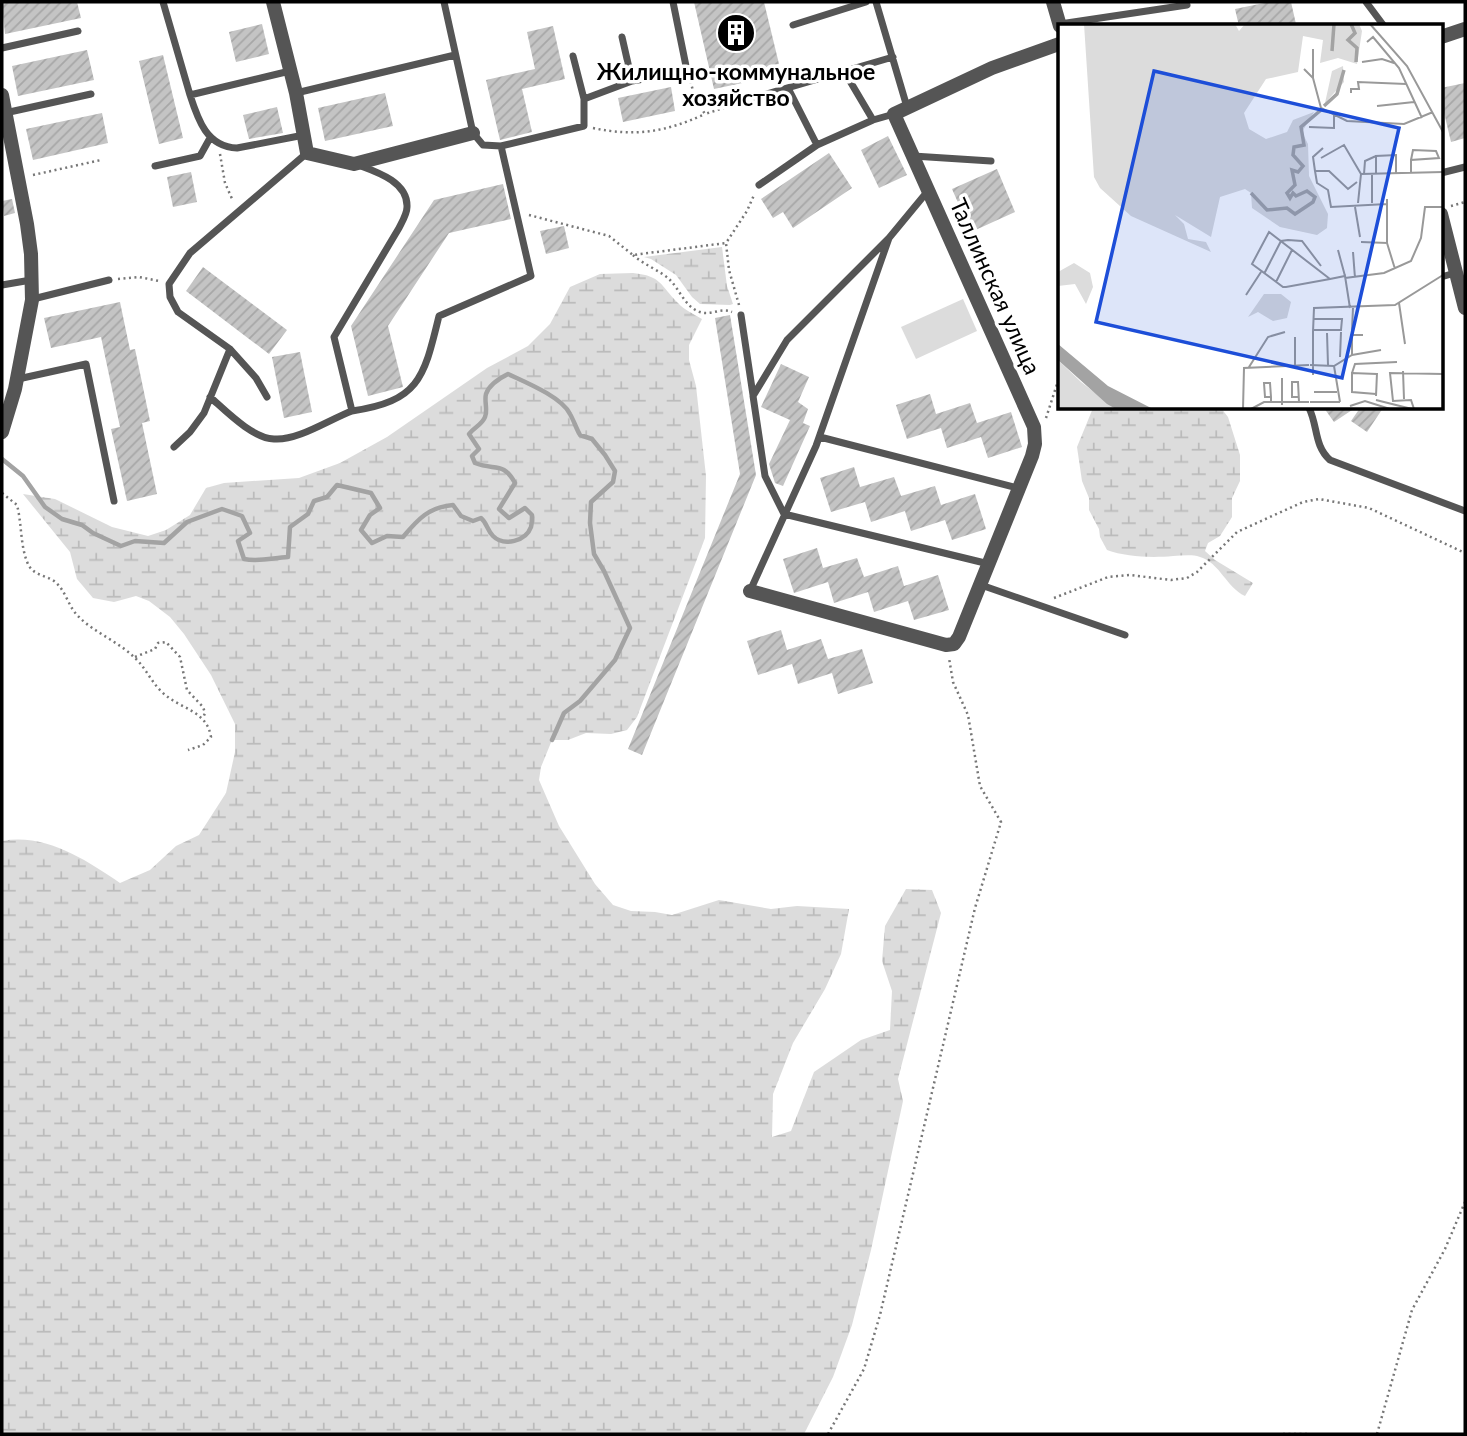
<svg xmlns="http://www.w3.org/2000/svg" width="1467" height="1436" font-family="Lato,sans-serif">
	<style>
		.green { fill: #dcdcdc }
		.wetland { fill: url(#wetland-marsh) }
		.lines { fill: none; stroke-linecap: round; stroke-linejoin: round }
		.stream { stroke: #a3a3a3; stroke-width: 4.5 }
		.building { fill: url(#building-hatch) }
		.path { stroke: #777; stroke-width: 2.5; stroke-dasharray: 2 3.5; stroke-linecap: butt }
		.lane { stroke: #555; stroke-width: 7 }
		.street { stroke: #555; stroke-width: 14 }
		.labels { text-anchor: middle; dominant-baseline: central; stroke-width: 7; stroke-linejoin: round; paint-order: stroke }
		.poi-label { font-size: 23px; font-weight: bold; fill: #000; stroke: #fff }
		.street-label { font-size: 23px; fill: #000; stroke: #fff }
		.inset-river { fill: none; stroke: #a3a3a3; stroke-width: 3.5 }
		.inset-road { fill: none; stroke: #999; stroke-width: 2 }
		.view { fill: #1d4ed8; fill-opacity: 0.15; stroke: #1d4ed8; stroke-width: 3.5 }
		.inset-edge { fill: none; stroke: #000; stroke-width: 3.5 }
	</style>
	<defs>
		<pattern id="wetland-marsh" width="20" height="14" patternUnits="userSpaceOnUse" patternTransform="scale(1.75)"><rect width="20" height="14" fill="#dcdcdc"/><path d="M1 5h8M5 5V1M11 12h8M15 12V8" fill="none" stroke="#bbb"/></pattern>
		<pattern id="building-hatch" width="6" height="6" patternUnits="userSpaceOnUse" patternTransform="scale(1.75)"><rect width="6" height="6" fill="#c4c4c4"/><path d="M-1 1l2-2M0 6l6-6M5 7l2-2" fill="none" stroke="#a7a7a7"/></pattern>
	</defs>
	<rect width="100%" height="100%" fill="#fff"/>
	<path class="green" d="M963,299L977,331L916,359L901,327Z"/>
	<path class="wetland" d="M722,247L727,286L733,304L730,305L700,304L692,297L676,275L651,259L644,257Z
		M633,273C662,276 660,285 678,303C684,310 694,314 702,319L689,345V360L696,386L706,476L705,538L637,717L627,730L611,734L586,733L568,740H552L541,767L539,780L559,826L595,884L613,905L631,911L655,912L672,915L719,900L771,909L797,906L849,909L841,954L825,989L793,1043L773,1094L772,1137L791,1131L814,1072L861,1040L890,1030L892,991L882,961L885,926L906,889L932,890L941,913L898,1079L903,1101L871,1250L852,1325L833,1377L804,1434H2V841C46,833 86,860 120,883L150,870L176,846L199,835L226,793L235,752V724L211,675L184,634L170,617L149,601L136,596L114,602L93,598L77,579L70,552L23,494L55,499L112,527L148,536L166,530L190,515L206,488L224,483L299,478L340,463L387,437L487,368L528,346L550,324L570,287L600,274Z
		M1093,408H1221L1228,417L1240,455V481L1232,498V517L1220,536L1208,543L1205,551L1215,560L1253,583L1245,596C1226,587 1220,563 1200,557C1191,554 1182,556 1173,556C1152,558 1126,557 1107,550L1100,537L1099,529L1089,510V498L1082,481L1077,447Z"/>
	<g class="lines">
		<path class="stream" d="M2,459L23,476L45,507L62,519L82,525L93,533L121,546L135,541L164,543L187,522L222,509L242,516L250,533L238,541L244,559C259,562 272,558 288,557L290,527L308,514L314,501L327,497L337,485L371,493L380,508L370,515L361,530L372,543L387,536L403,537C418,519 429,507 453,505L461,516L473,521L481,518C487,523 487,530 493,536C504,547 526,541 531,527C532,523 532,519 532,515L525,508L509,518L499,509L515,483C503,461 495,471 475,463L472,456L479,449L469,434C474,427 482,425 485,417C488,410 484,401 486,394C489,385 500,378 508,374C525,382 562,397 570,414C574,421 576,428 580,435L592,439L605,455L615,471L613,482L591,502L590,523L594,554L604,571L630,628L615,660L580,701L564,713L552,740"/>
	</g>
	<path class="building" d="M8,2H77L81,18L5,34L2,3Z
		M694,2H764L779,64L745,72L747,82L714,89Z
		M1269,2H1291L1296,24L1239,26L1235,9Z
		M262,24L269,54L236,62L229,32Z
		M553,26L565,79L522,89L532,132L500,140L486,80L535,69L527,32Z
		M87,50L94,80L18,96L12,66Z
		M163,55L183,138L159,144L139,61Z
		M1465,83V138L1451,142L1441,100V88Z
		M671,87L675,111L623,122L618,98Z
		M385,93L393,126L325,141L318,108Z
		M277,107L283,133L249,139L243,115Z
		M102,113L108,143L33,160L26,129Z
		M888,136L907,175L879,188L861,150Z
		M829,153L852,188L793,228L783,212L773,218L761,199Z
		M997,169L1015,212L971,232L952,189Z
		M191,172L197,202L173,207L167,177Z
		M503,184L511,219L449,233L388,326L403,387L368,396L351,326L434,200Z
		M12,199L15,213L4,216L2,201Z
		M564,226L569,248L546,254L540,231Z
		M203,267L287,330L269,354L186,291Z
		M120,302L130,350L135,349L150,421L142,423L157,494L127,501L111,429L120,427L101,337L51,348L44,318Z
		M730,315L756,475L642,755L628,749L740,474L715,318Z
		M300,352L312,412L284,418L272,357Z
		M781,364L809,377L798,402L808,409L803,423L810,426L783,486L775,483L769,464L790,420L761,407Z
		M930,394L936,414L970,403L977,423L1011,412L1022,447L988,458L981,437L947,448L941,428L907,439L896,405Z
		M1324,408H1355L1334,422Z
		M1360,408H1383L1367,432L1351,421Z
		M854,467L860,487L894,477L901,496L935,486L941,505L975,494L986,529L952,540L945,520L911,531L905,511L871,522L865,502L831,512L820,478Z
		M817,548L823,568L857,558L864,577L898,566L904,586L938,575L949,610L914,620L908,601L874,612L868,592L834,603L828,582L794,593L783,559Z
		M781,630L787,650L821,639L828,659L862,649L873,683L838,694L832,673L798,684L792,664L758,675L747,641Z"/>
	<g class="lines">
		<path class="path" d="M689,76L695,98L705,114L742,102
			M593,128C635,137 666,132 705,114
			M220,154L225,183L233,201
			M33,175L101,160
			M1451,206L1465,202
			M529,215L609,236L633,255L726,243
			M633,255C644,265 661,271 670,280C680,290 685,307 700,312C711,316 721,307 732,312
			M118,279L139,277L159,281
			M739,305L729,270L726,243L747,211L754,195
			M1046,418L1059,378
			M2,493L17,505C22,524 20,546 28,564C33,575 45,575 54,581C66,590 68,607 79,617C95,633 119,642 135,658C146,668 151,682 162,692C179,709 207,710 211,737L203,745L188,750
			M1054,598L1108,577L1130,575L1171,580L1187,578L1197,572L1237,532L1303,502L1319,499L1369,508L1465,553
			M135,657L155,649L158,643L166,642L180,657L187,690L203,707L205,713L203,718
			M828,1434L864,1369L880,1315L975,908L1001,822L980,786L968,715L953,682L949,658
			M1283,1434H1310
			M1377,1434L1412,1310L1445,1249L1465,1202"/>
		<path class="lane" d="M163,2L190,95L290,71
			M673,2L686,66
			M876,2L907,107
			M1366,2L1384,26
			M1060,24L1187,5
			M793,25L866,2
			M622,37L632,81
			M2,48L78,31
			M573,56L584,99
			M844,71L873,120
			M788,88L817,145
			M296,93L455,55
			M190,95C198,120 207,147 237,148L304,135
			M750,99L893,57
			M5,113L91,94
			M501,146L584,126V99L632,81L656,77
			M913,156L991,161
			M358,165C377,172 408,182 407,207C407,214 402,222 399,228L334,337L352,411C420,401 424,377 439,316L531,276L501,146L483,145L473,133L444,2
			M155,166L200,156L210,138
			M1441,173L1465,167
			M759,185L817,145L873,120L894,114
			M889,238L787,340L753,396L765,476L784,514L989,564
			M1441,277L1455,273
			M2,285L31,280
			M33,299L109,280
			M741,315L753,395
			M18,379L86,364L114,501
			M210,397C226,411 252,438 274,439C298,441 330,419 352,411
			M267,397L256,378L230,349L178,312L170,297L169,284L190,253L307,153
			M1309,408C1318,426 1314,446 1330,460L1465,511
			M820,437L1018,488
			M174,447L190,432L204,413L230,349
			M981,585L1125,635
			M750,591L816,446L889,238L927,192"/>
		<path class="street" d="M273,2L296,93L307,153L354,164L473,133
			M1053,2L1060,26
			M1441,37L1465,29
			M2,95L27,224L31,254L32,300L15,389L2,432
			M1441,214L1465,308
			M750,591L946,645L954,644L959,637L1032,456L1035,444L1034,427L894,114L992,68L1059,44"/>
	</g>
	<defs>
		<symbol id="building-disc" viewBox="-11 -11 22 22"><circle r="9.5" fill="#000" stroke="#fff"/><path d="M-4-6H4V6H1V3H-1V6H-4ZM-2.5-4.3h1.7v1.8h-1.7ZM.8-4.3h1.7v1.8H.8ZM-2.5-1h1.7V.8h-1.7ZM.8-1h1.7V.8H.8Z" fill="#fff"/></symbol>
	</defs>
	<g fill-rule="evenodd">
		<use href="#building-disc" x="714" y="11" width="44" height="44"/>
	</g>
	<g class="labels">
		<g class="poi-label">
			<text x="736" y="71">Жилищно-коммунальное<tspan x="736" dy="26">хозяйство</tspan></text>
		</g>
		<g class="street-label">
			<text transform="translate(996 286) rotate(66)">Таллинская улица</text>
		</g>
	</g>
	<g transform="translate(1058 24)">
		<rect width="385" height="385" fill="#fff"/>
		<path d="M0,336L23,358L58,385H0Z" fill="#dcdcdc"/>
		<path d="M26,0H177L181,7L187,0H301L304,7L299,40L280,34L262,39L265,16L245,12L240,48L208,55L186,89L191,105L208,115L229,108L235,96L256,88L244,108L250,120L251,152L270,190L269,204L259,211L222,203L194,184L193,169L187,165L162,173L153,213L117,191L126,200L130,215L148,218L153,228L73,192L42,164L36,153ZM285,42L286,58L267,79L274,47ZM16,239L32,249L35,263L28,280L17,260L0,262V248ZM206,270H223L233,278L229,294L215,297L200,288L190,293Z" fill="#dcdcdc"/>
		<path d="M0,320L50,362L95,385H58L49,380L0,336Z" fill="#a3a3a3"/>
		<path class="inset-river" d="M293,0L297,9L290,16L299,24L298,38M274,27L276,0M266,82L279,70L286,46M193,169L209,186L229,184L237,190L255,178L257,173L249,167L238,172L235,169L232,174L229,169L237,161L234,146L240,148L245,142L235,131L236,123L246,121L243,103L263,86"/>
		<path class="inset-road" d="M312,0L349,42L385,108M309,18L315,13L341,44L364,94M255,25V54M304,38L324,35L336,39M246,45L255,54L263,84L289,97L346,100L375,88M293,69V65H301L300,58L348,60M319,82L356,78M251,103L276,104V91M263,134L286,121L303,150M257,147L255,133L265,124M353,149V136L381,134L378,127L355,126L353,136M306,150L307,137L318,132M314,150V179M318,150V132L338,131V150M299,158L290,165L271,147H257L259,159L270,166L273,183L329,180M300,179L303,150L385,148M297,183L302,213M303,218L329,219V175M329,219L337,245M280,226L287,252M295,228L297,254M206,250L223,217L230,216L244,217L263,242M287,254L326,249L353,237L363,214L367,183H385M272,255L211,208L194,240L225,263H228L272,255L287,252L292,284M218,258L234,226M188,271L203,248M341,279L347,320M255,295H284L283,306H255M294,306L295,284M255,308L256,284L337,281L385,251M269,309L270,341M237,313V342M294,331V311H305M282,333L283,308M252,341L276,342L294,331L323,326M276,342L282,378M191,343L210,313L227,308M345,347L346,375M294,349L297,340L339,338M255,351V308M224,354V381M256,368H279M318,370L294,368V349L319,350M318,372L319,349M213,373H207L206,359H212L213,373V378M241,373H234V358H240L241,378M318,376L354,385M252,378H282M292,382L307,377L332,385M185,385L186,344L251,341M193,385L206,378H251M356,385L353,376L335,377L332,349L385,350"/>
		<path class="view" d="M96,47L341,104L284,354L38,298Z"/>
		<rect width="385" height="385" class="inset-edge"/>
	</g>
	<rect width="1467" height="1436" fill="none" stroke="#000000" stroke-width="7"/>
</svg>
